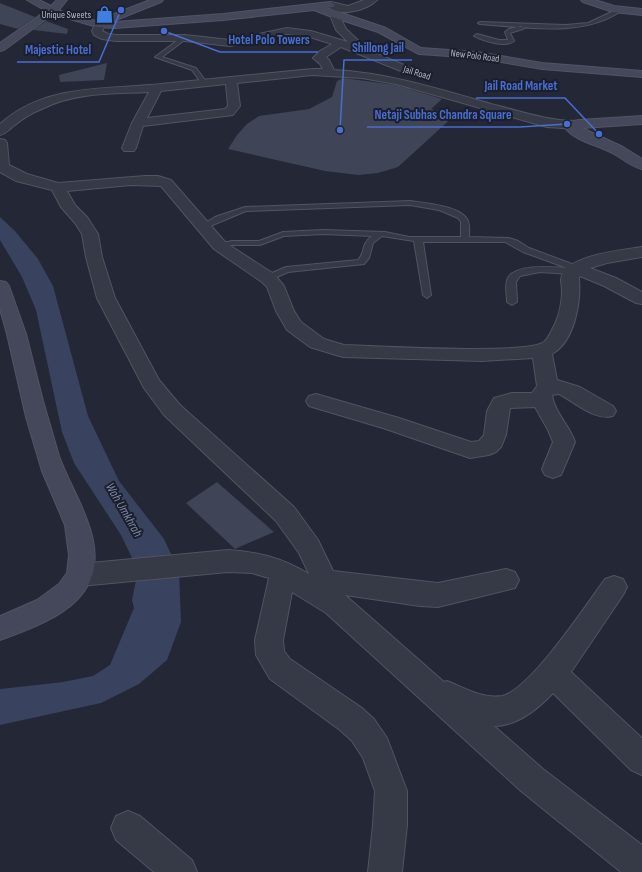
<svg xmlns="http://www.w3.org/2000/svg" width="642" height="872" font-family="'Sofia Sans Condensed',sans-serif">
	<style>
		.water { fill: #39425e }
		.building { fill: #3f4556 }
		.lines { fill: none; stroke-linecap: round; stroke-linejoin: round }
		.lane-casing { stroke: #515462; stroke-width: 2 }
		.street-casing { stroke: #515462; stroke-width: 2 }
		.secondary-casing { stroke: #515462; stroke-width: 2 }
		.lane { fill: #363a47; fill-rule: evenodd }
		.street { fill: #363a47; fill-rule: evenodd }
		.secondary { fill: #44485a; fill-rule: evenodd }
		.labels { text-anchor: middle; dominant-baseline: central; stroke-width: 4; stroke-linejoin: round; paint-order: stroke }
		.far-poi-label { font-size: 10px; fill: #b1b4c3; stroke: #1b1f2c; text-anchor: end }
		.far-street-label { font-size: 10px; fill: #b1b4c3; stroke: #1b1f2c }
		.water-label { font-size: 13px; font-style: italic; fill: #7c86a9; stroke: #1b1f2c }
		.leader { fill: none; stroke: #496dd2; stroke-width: 1.5 }
		.callout-dot { fill: #496dd2; stroke: #1b1f2c; stroke-width: 1.5 }
		.callout-label { font-size: 13px; text-anchor: middle; font-weight: bold; fill: #496dd2; stroke: #1b1f2c; stroke-width: 4; stroke-linejoin: round; paint-order: stroke }
	</style>
	<rect width="100%" height="100%" fill="#232736"/>
	<path class="water" d="M0,217L15,231L38,259L53,286L88,416L119,481L164,539L179,571L181,622L167,660L139,684L101,703L0,725V689L63,682L93,676L110,665L134,608L132,600L137,575L134,562L121,535L74,463L62,432L36,310L22,277L0,240Z"/>
	<path class="building" d="M0,3L35,17L18,29L0,24Z
		M46,21L68,29L67,34L33,30Z
		M107,63L104,80L60,82L59,75Z
		M343,78L396,85L442,99L431,109L455,115L398,167L378,173L358,175L325,171L228,149L237,135L247,124L259,116L309,109L332,97L337,81Z
		M217,482L274,532L235,549L186,503Z"/>
	<g class="lines">
		<defs>
			<path id="lane" d="M618,9L622,10C585,38 524,27 480,24L478,23L480,22L566,25L588,23Z
				M521,26L524,28L523,29L510,33L514,41C506,48 483,41 474,36L477,34L499,40H508L505,32L509,29Z
				M182,37L187,38L162,57L196,68L207,83L206,84H202L192,70L155,57Z
				M410,201C425,203 462,206 468,221C470,226 469,232 469,237L509,238L518,241L529,248L580,267L581,269L580,271H574L570,274L540,272L520,276L516,282L517,302L512,305L507,302C507,295 505,287 507,280C513,263 553,267 567,268L523,252L505,242H423L431,295L427,298L423,295L414,241L382,236L373,243L369,258L364,264L288,272L268,281L265,280L264,278L265,276L286,267L358,260C366,252 360,245 372,236L323,234L284,236L260,245H232L220,248L216,246L217,244L232,241H259L283,232L323,230L385,232L409,237H461V222L458,218L439,210L410,205L246,211L203,229L199,227L215,217L245,207Z"/>
			<path id="street" d="M364,0H377C366,11 338,18 326,5L331,2L348,6Z
				M335,12L338,13L346,29L364,46L365,49L419,71L421,73L419,75H411L341,47L326,57L329,60L334,70C389,73 439,89 491,104C520,111 547,121 577,121L582,122L583,125L582,128L577,129L547,127L396,84L362,78L312,75L237,83L240,106L233,115L143,126L136,148L134,151H124L122,148L132,123L149,92C114,94 76,92 44,108C34,112 23,118 15,125C9,129 7,133 0,135V124C46,83 104,90 161,84C212,79 262,74 312,69H323L320,64L313,58L320,51L332,44L310,37L287,34L230,46L185,41H116L102,39L94,35L92,31L96,23H104L105,25L102,31L108,34L116,35H185L230,40L287,28L311,31L348,42L336,30L330,15ZM226,84L228,106L225,109L147,118L161,91Z
				M0,139L5,140L7,143L9,165L27,174L58,183L145,176H158L171,180L226,243L274,274L284,286L294,311L301,322L324,339L344,345C375,346 526,355 544,342C549,338 552,329 555,324C559,315 562,301 562,291C562,287 561,283 561,279C564,255 623,250 642,247V257L607,263L590,268L616,278L642,292V304L636,303L604,286L580,276L579,278C581,302 575,341 552,354L557,380L580,387L613,406L616,411L613,416C594,421 575,402 559,394L552,395C554,412 570,426 575,442L561,475L553,478L545,475L542,469L553,442L548,430L535,407L510,408L506,435L501,447L496,452L489,455L470,458L383,428L309,406L306,401L309,396L316,394L399,418L471,442L479,441L484,435L487,411L494,398L512,393H532L537,386L533,358L482,361L343,357L336,355L310,347L287,330L276,311L267,287L262,282L214,249L161,186L131,185L67,191L75,205L87,217L98,234L102,257L115,298L159,380L180,405L294,507L318,540L333,571L438,583L506,569L515,572L519,580L515,588L438,607L420,606L345,595L444,682L447,681C465,688 482,699 502,696C530,690 587,604 605,579L614,576L623,579L627,587L623,595L571,672L642,738V775L631,770L553,693C538,709 517,726 494,726L543,769L642,845V872H621L521,791L326,613L292,592L283,640L284,651L290,659L362,708L374,719L387,738L407,791V825L402,872H368L373,825L375,791L363,758L352,741L340,730L270,679L256,655L255,640L269,578L252,573L228,572L80,586L71,583L67,575L71,567L80,564L228,550C259,552 282,558 309,574L299,553L276,521L164,415L144,388L97,298L86,257L82,234L75,223L61,207L52,190L16,181L0,172Z
				M128,811L140,816L192,860L197,872H154L116,840L111,828L116,816Z"/>
			<path id="secondary" d="M27,0H39L51,6L57,0H67L59,10L65,13L96,21L150,0H163L161,2L111,22H115L223,14L330,2L335,5L333,7L327,8L386,28L421,48L477,52L542,63L642,71V77L542,69L477,58L419,54L378,32L332,17L314,10L223,20L115,28L97,27L53,14L4,50L0,51V43L46,11Z
				M581,0H595L614,6L642,9V15L613,12L583,2Z
				M642,116V124L582,128L623,147L642,159V169C632,167 623,159 614,154C601,146 575,141 566,129L574,121L579,120Z
				M0,281L6,282L9,286L26,334L43,401L59,456C67,478 79,498 87,520C116,595 59,619 0,640V616L37,600L59,584L67,573L69,555L65,525L42,471L26,417L7,334L0,309Z"/>
		</defs>
		<use href="#lane" class="lane-casing"/>
		<use href="#street" class="street-casing"/>
		<use href="#secondary" class="secondary-casing"/>
		<use href="#lane" class="lane"/>
		<use href="#street" class="street"/>
		<use href="#secondary" class="secondary"/>
	</g>
	<defs>
		<symbol id="shop-bare" viewBox="-9 -9 18 18"><path d="M-5-2.5h2.3a2.7 3.5 0 0 1 5.4 0H5L5.5 6h-11ZM-1.5-2.5h3a1.5 2.3 0 0 0-3 0Z" fill="#3f7fe0" stroke="#1b1f2c" stroke-width="2.5" paint-order="stroke"/></symbol>
	</defs>
	<g fill-rule="evenodd">
		<use href="#shop-bare" x="92" y="2" width="25" height="25"/>
	</g>
	<g class="labels">
		<g class="far-poi-label">
			<text x="91" y="15">Unique Sweets</text>
		</g>
		<g class="far-street-label">
			<text transform="translate(475 56) rotate(7)">New Polo Road</text>
			<text transform="translate(417 73) rotate(17)">Jail Road</text>
		</g>
		<g class="water-label">
			<text transform="translate(124 510) rotate(60)">Wah Umkhrah</text>
		</g>
	</g>
	<path class="leader" d="M164 31L220 52H318M340 130L344 60H412M121 10L99 62H17M599 134L565 98H476M567 124L520 127H367"/>
	<g class="callout-dot">
		<circle cx="164" cy="31" r="4"/>
		<circle cx="340" cy="130" r="4"/>
		<circle cx="121" cy="10" r="4"/>
		<circle cx="599" cy="134" r="4"/>
		<circle cx="567" cy="124" r="4"/>
	</g>
	<g class="callout-label">
		<text x="269" y="44">Hotel Polo Towers</text>
		<text x="378" y="52">Shillong Jail</text>
		<text x="58" y="54">Majestic Hotel</text>
		<text x="521" y="90">Jail Road Market</text>
		<text x="443" y="119">Netaji Subhas Chandra Square</text>
	</g>
</svg>
